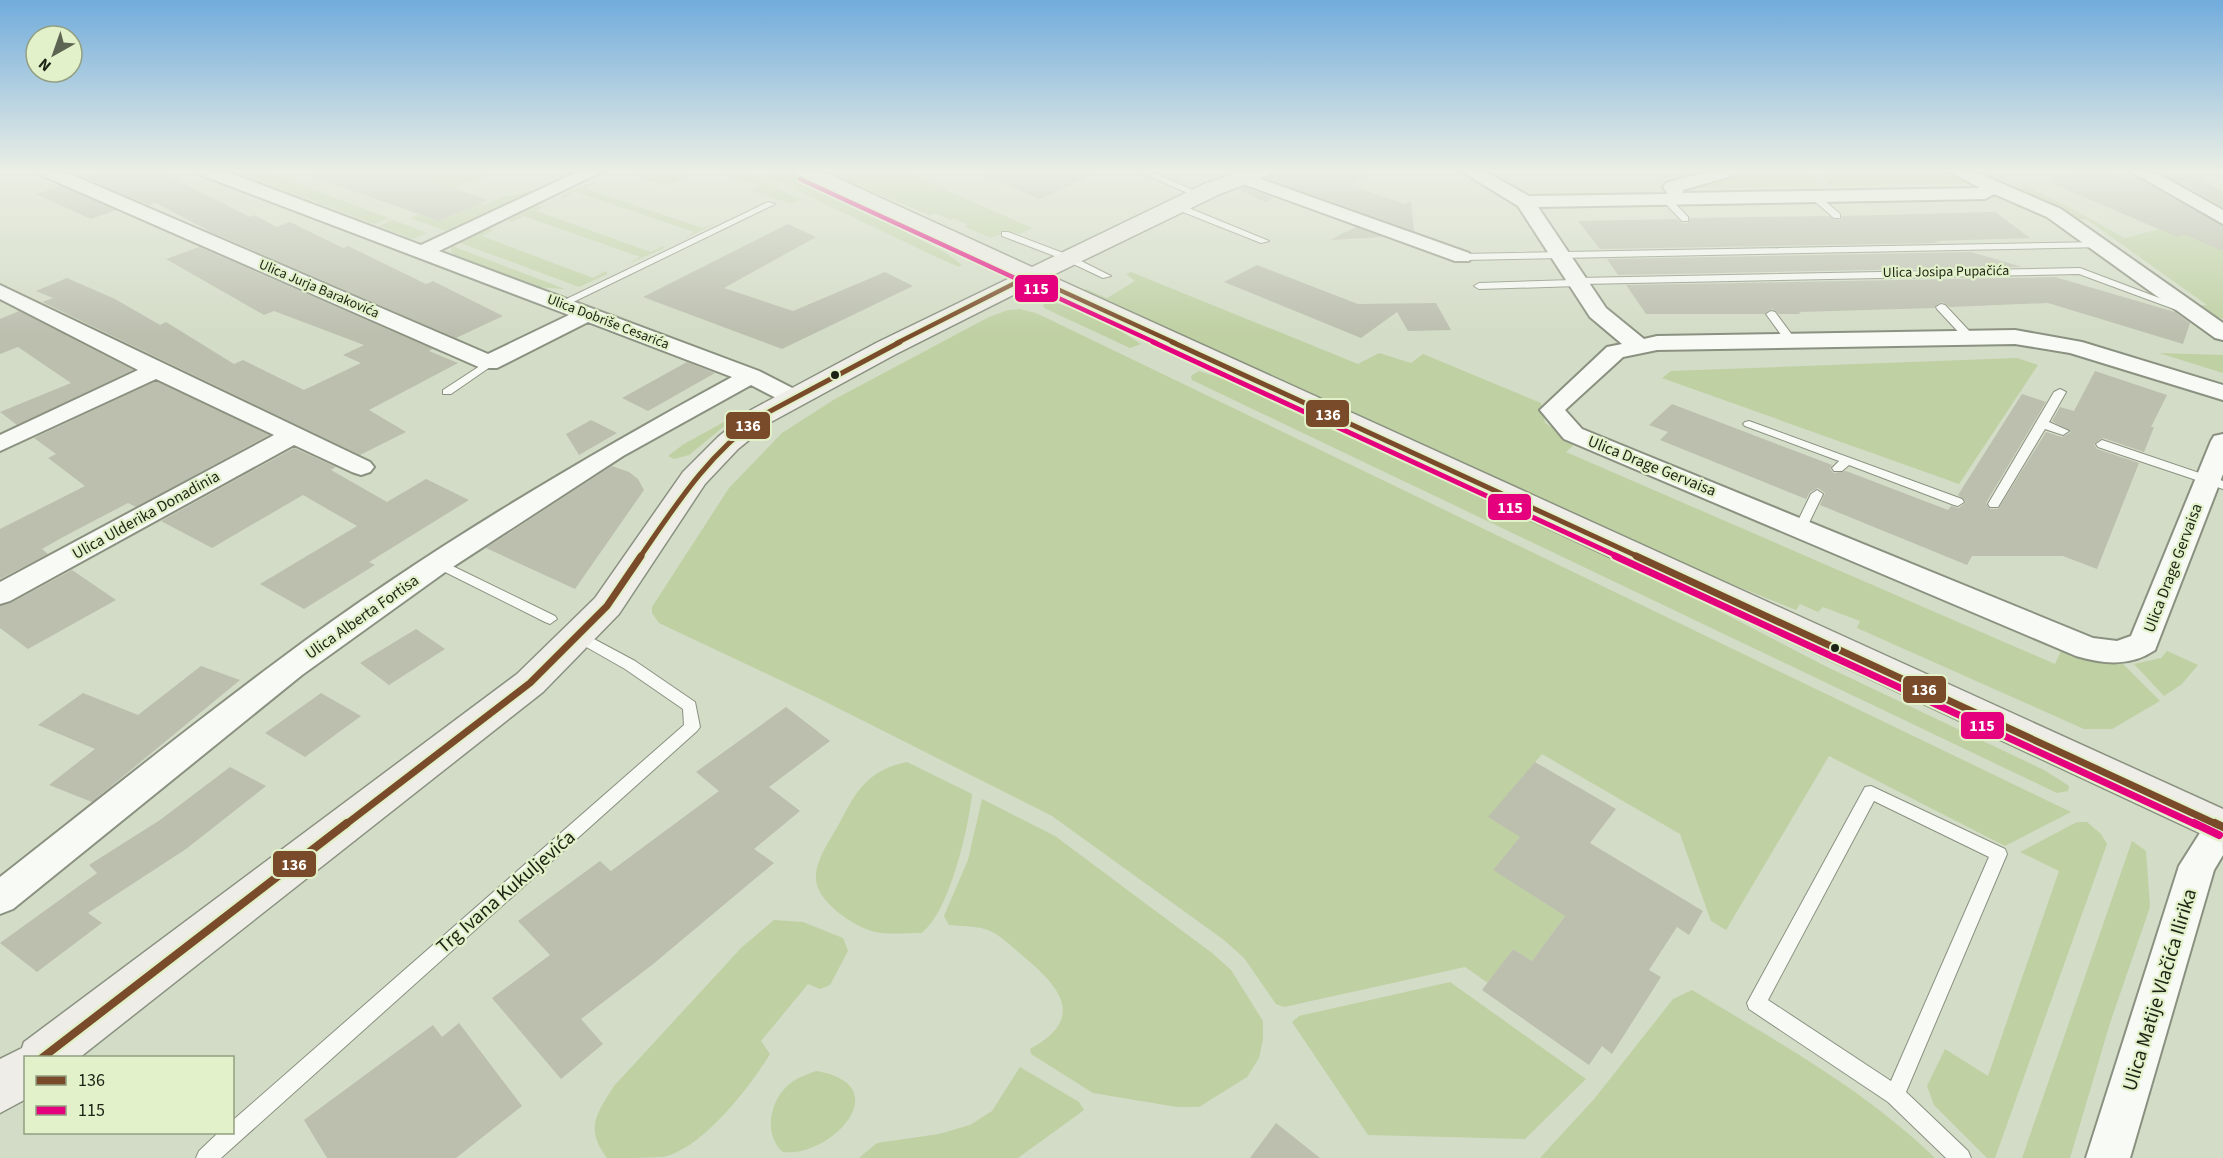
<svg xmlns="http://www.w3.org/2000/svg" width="2223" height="1158" font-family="'Source Sans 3',sans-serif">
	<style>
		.green { fill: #bfd0a3 }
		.building { fill: #bcbfae }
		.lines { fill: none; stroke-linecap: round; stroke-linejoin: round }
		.lane-casing { stroke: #8a9180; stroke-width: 2 }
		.street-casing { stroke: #8a9180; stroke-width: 4 }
		.secondary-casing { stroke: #8a9180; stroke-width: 3 }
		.lane { fill: #f8faf6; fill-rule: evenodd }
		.street { fill: #f8faf6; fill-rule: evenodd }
		.secondary { fill: #eeede7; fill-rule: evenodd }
		.bus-1-far3-casing { stroke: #e2f1ca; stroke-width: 8 }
		.bus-1-far2-casing { stroke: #e2f1ca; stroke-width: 9 }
		.bus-1-far1-casing { stroke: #e2f1ca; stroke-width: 11 }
		.bus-1-casing { stroke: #e2f1ca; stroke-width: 13 }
		.bus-2-far3-casing { stroke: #e2f1ca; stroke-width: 8 }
		.bus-2-far2-casing { stroke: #e2f1ca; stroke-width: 9 }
		.bus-2-far1-casing { stroke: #e2f1ca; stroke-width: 11 }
		.bus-2-casing { stroke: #e2f1ca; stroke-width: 13 }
		.bus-1-far3 { stroke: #7a4b2a; stroke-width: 4.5 }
		.bus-1-far2 { stroke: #7a4b2a; stroke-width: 5 }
		.bus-1-far1 { stroke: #7a4b2a; stroke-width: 7 }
		.bus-1 { stroke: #7a4b2a; stroke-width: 8 }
		.bus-2-far3 { stroke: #e5007d; stroke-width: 4.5 }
		.bus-2-far2 { stroke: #e5007d; stroke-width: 5 }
		.bus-2-far1 { stroke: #e5007d; stroke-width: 7 }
		.bus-2 { stroke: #e5007d; stroke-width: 8 }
		.bus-dot { fill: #1d2314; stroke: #e2f1ca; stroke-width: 2 }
		.labels { text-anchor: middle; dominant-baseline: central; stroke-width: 4.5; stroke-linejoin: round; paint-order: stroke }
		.far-street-label { font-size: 14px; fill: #1d2314; stroke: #e2f1ca }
		.street-label { font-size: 16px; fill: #1d2314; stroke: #e2f1ca }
		.near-street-label { font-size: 20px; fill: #1d2314; stroke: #e2f1ca }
		.line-badge { stroke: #e2f1ca; stroke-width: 2 }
		.badge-label { font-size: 16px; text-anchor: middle; font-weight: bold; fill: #fff }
	</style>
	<rect width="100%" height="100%" fill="#d3dcc6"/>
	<path class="green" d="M246,171H263L389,218L374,224L247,176Z
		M404,171H494L449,191Z
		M622,171H699L668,186Z
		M714,171H743L802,200L791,204L750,191L760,186Z
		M756,171H788L946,253L962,265L959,267L934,256Z
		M821,171H902L1032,228L1020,234L1007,232L991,238L965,227L968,225L954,218L950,220L935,213L930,215Z
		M1751,171H1808L1820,186L1681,189Z
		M1818,171H1952L1989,187L1980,189L1971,183L1830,186Z
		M593,182L596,183L585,189L703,228L715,224L683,239L694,232L576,192L564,198L561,196Z
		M2007,184C2015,188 2021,185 2029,188C2062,202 2093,221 2125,238L2184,223L2223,251V319L2205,314L2192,306L2207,305L2086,219H2071L2000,186Z
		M531,190L535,191L446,231L410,218L419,214L439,221L479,203L484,205L504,196L508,197Z
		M546,205L536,211L651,252L663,246L665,248L628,264L640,257L524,216L511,222L509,220L536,206Z
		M393,220L427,233L413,239L379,226Z
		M492,229L494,230L482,236L593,278L606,271L607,274L579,287L458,242L484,230Z
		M452,246L565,289L536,287L455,255L451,252Z
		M1131,272L1358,364L1379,353L1411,363L1423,354L1541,403L1545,423L1576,443L1566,452L2055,664L2062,649L2084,657L2123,664L2160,701L2112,729H2084L1857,628L1860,621L1823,607L1818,612L1800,604L1796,610L1692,568L1083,291L1086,289L1107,298L1135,281L1126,274Z
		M1049,301L1094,314L1141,344L1130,348L1044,308L1043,305Z
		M1008,310L1020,309L1036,313L2071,812L2005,846L1829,756L1726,930L1711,921L1680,834L1542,754L1489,817L1533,845L1524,856L1511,848L1494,870L1565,916L1532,961L1513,949L1488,983L1465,967L1284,1007L1276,1004L1244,958L1224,940L1052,816L820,699L659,623L652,613V607L729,488L782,433L835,399L989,317Z
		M2159,353L2223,355V373Z
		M2017,358L2038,365L1959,484L1662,378L1671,371Z
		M1199,371L1248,387L1646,573L1825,666L2044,770L2069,786L2068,791L2057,793L1192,380L1191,376Z
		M724,422L727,424L689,455L674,459L668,456L684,444Z
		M2167,651L2198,665L2182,684L2164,696L2134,664L2161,658Z
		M907,762L972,794C969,826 949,915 921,933C906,933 890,935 875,932C854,927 817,902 816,879C815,861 830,840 839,824C856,791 868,770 907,762Z
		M982,799L1055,836L1212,953L1231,970L1263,1021V1039L1259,1058L1247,1077L1199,1107H1177L1093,1093L1031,1054L1030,1049C1087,1018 1060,987 1023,956C1012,947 999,933 985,929C974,926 960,926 949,925L944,916L968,860Z
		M2077,822H2087L2101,834L2107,844L1995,1158H1987L1934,1105L1927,1086L1945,1049L1988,1076L2059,871L2020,852Z
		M2132,841L2146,851L2150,907L2110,1023L2070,1158H2022Z
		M774,920L803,922L843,938L848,951L830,985L820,989L808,984L761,1041L770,1054C750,1087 702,1149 663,1157C646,1158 625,1158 607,1158C585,1129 596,1114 614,1086L742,947Z
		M1450,982L1586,1079L1525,1139L1368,1135L1292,1022L1299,1016Z
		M1692,990C1776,1041 1864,1089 1935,1158H1540L1595,1098L1673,999Z
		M1020,1067L1079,1102L1084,1110L1018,1158H859L877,1143L939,1134L970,1125L992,1111Z
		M816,1071C900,1085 830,1158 783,1152C763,1135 770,1102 787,1086C796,1078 805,1075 816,1071Z"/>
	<path class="building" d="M106,171H158L250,217L254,215L277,227L290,222L343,248L348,246L426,284L433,281L503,316L456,338L213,233L156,203L148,205L85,178Z
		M313,171H404L488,200L439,221L339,186L313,175Z
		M974,171H1101L1040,199Z
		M1274,171H1374L1350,185L1405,204L1411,201L1414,231L1266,178Z
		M2081,171H2102L2124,180L2138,178L2223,226V251L2185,235L2177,237L2047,181Z
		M2187,174L2223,191V207L2166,176Z
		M61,186L116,210L91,219L36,194Z
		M1245,187L1274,198L1265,202L1238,189Z
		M1995,212L2030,238L1934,241L1940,243L1600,249L1578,221L1677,219L1682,223H1688L1690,218L1829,216L1840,220L1842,216Z
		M788,224L816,237L724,288L793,311L885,272L913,286L782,349L643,297Z
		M1356,227L1383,237L1330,240Z
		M199,247L433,349L429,351L458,363L369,410L406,432L360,455L42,302L53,298L36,291L67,278L115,299L160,325L166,322L234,364L243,360L304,390L361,363L343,355L364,345L274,311L264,315L166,259Z
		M1971,252L2022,267L1618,275L1607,259Z
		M1257,265L1358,304L1436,303L1451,330L1408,331L1397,312L1361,338L1224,282Z
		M2055,277L2175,312L2190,323L2183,344L2048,303L1950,307L1942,302L1934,308L1799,312L1801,314H1779L1772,309L1764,314H1646L1626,285Z
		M19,311L133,370L17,425L0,412L71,383L18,347L0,354V319Z
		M687,362L715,373L648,411L622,398Z
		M2095,371L2167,395L2151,427H2154L2144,452L2103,438L2094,444L2097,449L2139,463L2097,569L2063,556H1972L1967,565L1820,505L1825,493L1818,488L1810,492L1806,499L1660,440L1668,432L1649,425L1672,404L1832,465L1830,469L1834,473L1846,471L1948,510L1951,506L1959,508L1966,502L1958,495L2022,394L2046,402L1986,503L1990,509H1998L2046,432L2062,437L2071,432L2052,421L2060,407L2074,411Z
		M156,381L269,435L136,507L128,503L63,537L42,549L48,554L0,579V529L85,486L48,458L56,454L34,438Z
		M591,420L617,433L579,455L566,434Z
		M294,448L336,467L331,470L387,502L426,479L469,500L369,562L375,565L304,609L260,584L357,526L303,495L212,548L161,521Z
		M612,466L629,472L638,479L644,490L575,589L486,548Z
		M72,570L116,600L28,649L0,628V606L11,603Z
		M416,629L445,649L389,685L360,663Z
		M201,666L240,680L92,802L49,785L95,749L38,725L83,693L138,715Z
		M321,693L361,716L305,757L265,733Z
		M786,707L830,741L769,787L800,811L754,849L774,863L652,965L581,1019L603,1044L561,1079L492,998L550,955L518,921L600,861L611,871L719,791L696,772Z
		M1535,762L1616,809L1590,843L1703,911L1689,935L1677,927L1649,970L1661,977L1612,1054L1602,1046L1589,1065L1482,990L1513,949L1532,961L1565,916L1493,870L1520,837L1488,817Z
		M230,767L266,786L186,849L88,913L102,923L37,972L0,943L97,873L89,865L160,820Z
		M459,1023L522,1106L456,1158H327L304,1120L433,1025L442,1037Z
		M1276,1123L1320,1158H1250Z"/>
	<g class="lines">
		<defs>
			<path id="lane" d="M1137,171H1149L1204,195L1197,197Z
				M1811,194H1817L1840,214V218H1834L1811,198Z
				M1663,197H1669L1688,217V221H1682L1663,201Z
				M768,202L775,204L565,306H557L556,304Z
				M1173,204H1179L1269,241L1261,243L1173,208Z
				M1002,232H1008L1071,256L1111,276L1103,278L1065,260L1002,236Z
				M2101,242L2106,245L2104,247L1462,260L1457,257L1462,254Z
				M2080,268L2191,310L2190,312H2182L2079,274L1582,284L1578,286L1479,289L1474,286L1479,283L1573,280L1577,278Z
				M1941,304L1945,305L1973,335V339H1965L1937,309L1936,307Z
				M1771,311L1775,312L1795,339V343H1787L1766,314Z
				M489,360L493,361V365L451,394H443V390Z
				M2060,389L2066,392L2049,422L2069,431L2063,435L2045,429L1998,507H1990L1988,504L2054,392Z
				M1749,421L1962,499L1964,502L1958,506L1954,505L1849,465L1842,471H1834L1832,468L1839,461L1745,426L1743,424L1745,422Z
				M2102,440L2223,481V489L2098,447L2096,444Z
				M1817,490L1823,494L1807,527L1801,531L1796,530L1795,527L1811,494Z
				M438,559L555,616L557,619L550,624L545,622L433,566L431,563Z
				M579,631L635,661L695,702L700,727L697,731L221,1158H196L199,1151L219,1132H232V1121L684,725L683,709L625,669L574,640L572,636L574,632Z
				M1871,786L2005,849L2007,854L1906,1092L1968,1151L1971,1158H1946L1888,1102L1749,1009L1747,1003L1865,787ZM1874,801L1989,857L1891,1081L1768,1000Z"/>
			<path id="street" d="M38,171H63L488,354L569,315L201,175L198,171H225L421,245L579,171H603L439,251L759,371L802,393L806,398L802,403H786L751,385L623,456L448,570L302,675L13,909L0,914V877C93,804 185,730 279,660C422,553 576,462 732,377L588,322L497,368H481L41,175Z
				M1461,171H1484L1529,196L1668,194L1663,187L1666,183L1708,171H1738L1735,175L1683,190V193L1980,188L1948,171H1973L2061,209L2223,323V340L2215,338L2047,217L1994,194L1985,199L1538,207L1606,308L1644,339L1657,336L2015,330L2082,342L2223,385V400L2070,353L2015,344L1657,350L1623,357L1565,410L1582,429L2093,638L2117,641L2131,636L2211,441L2214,436L2223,434V474L2155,650C2130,667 2103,664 2076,656L1564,439L1540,410L1607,347L1622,344L1590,317L1518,206Z
				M2130,171H2153L2223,210V224Z
				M1244,173L1469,253L1472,257L1469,261H1455L1238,182L1235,178Z
				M0,285L370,462L374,467L370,472L361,475L352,472L294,445L10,601L0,604V582L274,435L156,379L0,451V435L138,370L0,299Z
				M2222,813L2223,855L2214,870L2130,1158H2086L2179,866L2210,817Z"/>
			<path id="secondary" d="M794,171H822L1032,267L1204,184L1241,171H1272L1269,175L1220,194L1051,276L2223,809V844L1031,286L896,354L771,422L738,449L705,484L619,614L543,692L79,1058H26V1099L0,1113V1059L22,1048L24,1042L517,674L595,598L683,472L718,437L751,410L878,342L1012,277L797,175Z"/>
		</defs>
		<use href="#lane" class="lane-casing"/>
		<use href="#street" class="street-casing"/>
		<use href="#secondary" class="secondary-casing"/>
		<use href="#lane" class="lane"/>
		<use href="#street" class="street"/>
		<use href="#secondary" class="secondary"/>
		<defs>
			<path id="bus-1-far3" d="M1029,276L1175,343
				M897,343L1029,276"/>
			<path id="bus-1-far2" d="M1172,342L1639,557
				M640,557C678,502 706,457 761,416L900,342"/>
			<path id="bus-1-far1" d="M1636,556L2218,825
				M345,825L530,683L607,606L641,556"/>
			<path id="bus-1" d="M2215,823L2223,827
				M42,1058L347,823"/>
			<path id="bus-2-far3" d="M800,179L1156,343"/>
			<path id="bus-2-far2" d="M1153,342L1619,557"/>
			<path id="bus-2-far1" d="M1615,556L2197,825"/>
			<path id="bus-2" d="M2194,823L2219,835"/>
		</defs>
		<use href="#bus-1-far3" class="bus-1-far3-casing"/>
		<use href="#bus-1-far2" class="bus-1-far2-casing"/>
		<use href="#bus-1-far1" class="bus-1-far1-casing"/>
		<use href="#bus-1" class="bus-1-casing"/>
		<use href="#bus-2-far3" class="bus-2-far3-casing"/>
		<use href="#bus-2-far2" class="bus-2-far2-casing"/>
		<use href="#bus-2-far1" class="bus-2-far1-casing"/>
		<use href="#bus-2" class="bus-2-casing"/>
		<use href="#bus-1-far3" class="bus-1-far3"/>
		<use href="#bus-1-far2" class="bus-1-far2"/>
		<use href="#bus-1-far1" class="bus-1-far1"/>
		<use href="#bus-1" class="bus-1"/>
		<use href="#bus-2-far3" class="bus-2-far3"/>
		<use href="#bus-2-far2" class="bus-2-far2"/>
		<use href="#bus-2-far1" class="bus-2-far1"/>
		<use href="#bus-2" class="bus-2"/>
	</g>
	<linearGradient id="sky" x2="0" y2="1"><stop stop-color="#71acdc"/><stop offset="0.51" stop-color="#ebefe5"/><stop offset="1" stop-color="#ebefe5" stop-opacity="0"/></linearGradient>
	<rect width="2223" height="334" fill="url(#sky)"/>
	<g class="bus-dot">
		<circle cx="835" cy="375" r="5"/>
		<circle cx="1835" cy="648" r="5"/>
	</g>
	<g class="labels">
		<g class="far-street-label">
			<text transform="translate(1946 272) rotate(-1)">Ulica Josipa Pupačića</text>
			<text transform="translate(319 289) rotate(23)">Ulica Jurja Barakovića</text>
			<text transform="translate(608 322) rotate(21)">Ulica Dobriše Cesarića</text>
		</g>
		<g class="street-label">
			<text transform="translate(1652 466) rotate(22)">Ulica Drage Gervaisa</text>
			<text transform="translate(146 515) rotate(-29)">Ulica Ulderika Donadinia</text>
			<text transform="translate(2173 568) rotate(-69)">Ulica Drage Gervaisa</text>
			<text transform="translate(362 617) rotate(-35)">Ulica Alberta Fortisa</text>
		</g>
		<g class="near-street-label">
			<text transform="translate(506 892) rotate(-41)">Trg Ivana Kukuljevića</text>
			<text transform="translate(2160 990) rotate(-73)">Ulica Matije Vlačića Ilirika</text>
		</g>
	</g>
	<g class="line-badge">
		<rect x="1014" y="274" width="45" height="29" rx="6" fill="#e5007d"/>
		<rect x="1305" y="399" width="45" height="29" rx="6" fill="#7a4b2a"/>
		<rect x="725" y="411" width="46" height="29" rx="6" fill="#7a4b2a"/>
		<rect x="1487" y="493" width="45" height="28" rx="6" fill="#e5007d"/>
		<rect x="1902" y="675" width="45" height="29" rx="6" fill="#7a4b2a"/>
		<rect x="1960" y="711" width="45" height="29" rx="6" fill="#e5007d"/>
		<rect x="272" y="850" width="45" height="28" rx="6" fill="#7a4b2a"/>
	</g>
	<g class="badge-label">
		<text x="1036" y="294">115</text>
		<text x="1328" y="420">136</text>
		<text x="748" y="431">136</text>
		<text x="1510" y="513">115</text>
		<text x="1924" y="695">136</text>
		<text x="1982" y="731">115</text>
		<text x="294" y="870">136</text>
	</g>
	<rect x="24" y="1056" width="210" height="78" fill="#e2f1ca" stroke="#939f81" stroke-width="1.5"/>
	<rect x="36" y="1076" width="30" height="9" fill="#7a4b2a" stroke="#939f81" stroke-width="1.5"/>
	<text x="78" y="1086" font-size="18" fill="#1d2314">136</text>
	<rect x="36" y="1106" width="30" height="9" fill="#e5007d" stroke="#939f81" stroke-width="1.5"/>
	<text x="78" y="1116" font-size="18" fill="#1d2314">115</text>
	<g transform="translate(54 54) rotate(220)"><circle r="28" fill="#e2f1ca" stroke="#939f81" stroke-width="1.5"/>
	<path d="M0-4.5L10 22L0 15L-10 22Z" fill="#5d6452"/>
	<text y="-9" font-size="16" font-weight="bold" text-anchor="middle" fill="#1d2314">N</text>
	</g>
</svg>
